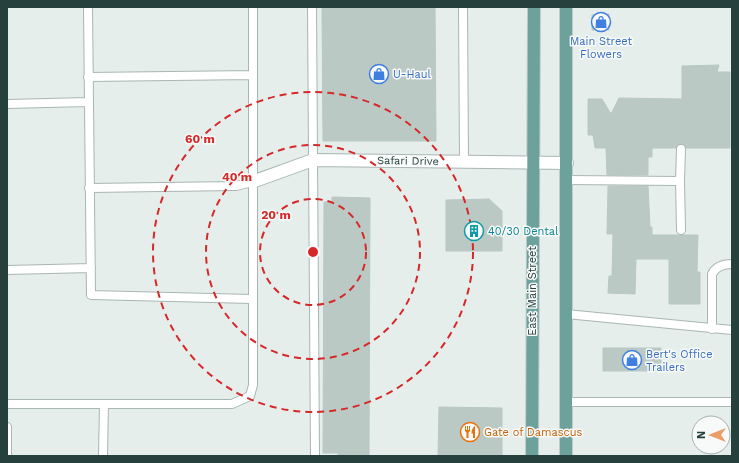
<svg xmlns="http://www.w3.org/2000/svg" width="739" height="463" font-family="'Work Sans',sans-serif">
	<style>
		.building { fill: #bbc9c5; stroke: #b8c8c4 }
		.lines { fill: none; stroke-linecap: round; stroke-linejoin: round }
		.service-casing { stroke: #a8b6b4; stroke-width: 10 }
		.minor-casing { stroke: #a8b6b4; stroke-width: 14 }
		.primary-casing { stroke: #c2cac9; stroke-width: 14 }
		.service { stroke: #fff; stroke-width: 8 }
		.minor { stroke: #fff; stroke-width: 12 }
		.primary { stroke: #6da19c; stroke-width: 12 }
		.ring { fill: none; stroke: #d62828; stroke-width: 2; stroke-dasharray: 7 5 }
		.labels { text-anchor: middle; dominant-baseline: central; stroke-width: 3; stroke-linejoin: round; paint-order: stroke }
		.shop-label { font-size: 11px; fill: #366cbe; stroke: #f7faf9; text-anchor: start }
		.street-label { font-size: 11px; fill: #25403d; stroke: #f7faf9 }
		.culture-label { font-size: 11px; fill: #0d838f; stroke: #f7faf9; text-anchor: start }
		.food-label { font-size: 11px; fill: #c56008; stroke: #f7faf9; text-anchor: start }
		.centre { fill: #d62828; stroke: #f7faf9; stroke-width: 2 }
		.ring-label { font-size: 12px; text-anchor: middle; font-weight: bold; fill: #d62828; stroke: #f7faf9; stroke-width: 3; stroke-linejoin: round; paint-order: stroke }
	</style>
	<rect width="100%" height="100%" fill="#e6eeec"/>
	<path class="building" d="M435,7L436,141H323L322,8Z
		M609,14V30H592V15Z
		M719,65L717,72H730V148H686L681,144L676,148H652V157H648V175H607L606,148H595L593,135H588V99H602L611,114L619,98L682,99V66Z
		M608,186H648L650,227H652V235H698L697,272H700V304H669V259H636L635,294L608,293L609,276H612L613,234H607Z
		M332,197L370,198L369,456H338V453H323L324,202H332Z
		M489,199L502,211V251H446V200Z
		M603,348H661V371H603Z
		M439,407L502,408V456H438Z"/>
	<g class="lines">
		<defs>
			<path id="service" d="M88,7L91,295L252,299
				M312,7L315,456
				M463,7L464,161
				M88,77L253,75
				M7,104L88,102
				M567,180L680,181L681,149
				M680,181L681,230
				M89,188L236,186L252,182
				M7,270L91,268
				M566,314L732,330
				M712,329V274C716,266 723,264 732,264
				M566,402H732
				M7,404H232L250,396L253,385V7
				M7,427V456
				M103,456L104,404"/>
			<path id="minor" d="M252,182L313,160L567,163"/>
			<path id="primary" d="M566,7V456
				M532,456L534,7"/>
		</defs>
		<use href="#service" class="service-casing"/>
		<use href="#minor" class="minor-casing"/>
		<use href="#primary" class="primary-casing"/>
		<use href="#service" class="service"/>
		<use href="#minor" class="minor"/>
		<use href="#primary" class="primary"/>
	</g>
	<g class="ring">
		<circle cx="313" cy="252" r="53"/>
		<circle cx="313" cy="252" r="107"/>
		<circle cx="313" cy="252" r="160"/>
	</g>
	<defs>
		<symbol id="shop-ring" viewBox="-11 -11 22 22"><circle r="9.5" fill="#f7faf9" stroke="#3f7fe0" stroke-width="1.5"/><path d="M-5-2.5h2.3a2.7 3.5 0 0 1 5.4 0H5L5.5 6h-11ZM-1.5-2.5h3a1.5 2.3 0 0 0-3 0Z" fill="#3f7fe0"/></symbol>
		<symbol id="building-ring" viewBox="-11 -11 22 22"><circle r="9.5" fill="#f7faf9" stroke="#0f9aa8" stroke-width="1.5"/><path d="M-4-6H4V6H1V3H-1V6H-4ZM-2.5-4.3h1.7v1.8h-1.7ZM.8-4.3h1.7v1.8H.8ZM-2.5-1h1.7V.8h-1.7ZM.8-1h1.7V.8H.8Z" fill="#0f9aa8"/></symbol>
		<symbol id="restaurant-ring" viewBox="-11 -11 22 22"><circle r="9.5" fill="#f7faf9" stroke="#e8710a" stroke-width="1.5"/><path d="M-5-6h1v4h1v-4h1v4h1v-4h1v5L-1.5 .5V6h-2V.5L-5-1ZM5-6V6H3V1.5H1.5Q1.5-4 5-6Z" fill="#e8710a"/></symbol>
	</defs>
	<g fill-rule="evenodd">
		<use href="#shop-ring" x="590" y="11" width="22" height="22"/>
		<use href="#shop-ring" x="368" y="63" width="22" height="22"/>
		<use href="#building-ring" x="463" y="220" width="22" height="22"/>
		<use href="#shop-ring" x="621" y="349" width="22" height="22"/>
		<use href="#restaurant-ring" x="459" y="421" width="22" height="22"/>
	</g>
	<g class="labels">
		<g class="shop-label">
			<text x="601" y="41" text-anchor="middle">Main Street<tspan x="601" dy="13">Flowers</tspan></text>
			<text x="393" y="74">U-Haul</text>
			<text x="646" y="354">Bert's Office<tspan x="646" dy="13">Trailers</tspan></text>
		</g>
		<g class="street-label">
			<text transform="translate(408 161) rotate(1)">Safari Drive</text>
			<text transform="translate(532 291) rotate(-90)">East Main Street</text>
		</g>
		<g class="culture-label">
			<text x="488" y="231">40/30 Dental</text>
		</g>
		<g class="food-label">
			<text x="484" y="432">Gate of Damascus</text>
		</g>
	</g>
	<circle cx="313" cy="252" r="6" class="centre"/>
	<g class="ring-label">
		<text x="200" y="143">60 m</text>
		<text x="237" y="181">40 m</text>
		<text x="276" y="219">20 m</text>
	</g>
	<rect width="739" height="463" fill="none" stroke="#25403d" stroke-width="16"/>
	<g transform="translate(711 435) rotate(270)"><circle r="19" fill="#f7faf9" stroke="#a3b0ae"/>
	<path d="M0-3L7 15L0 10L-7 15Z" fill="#eb9c67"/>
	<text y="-6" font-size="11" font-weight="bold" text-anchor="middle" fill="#25403d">N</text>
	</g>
</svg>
